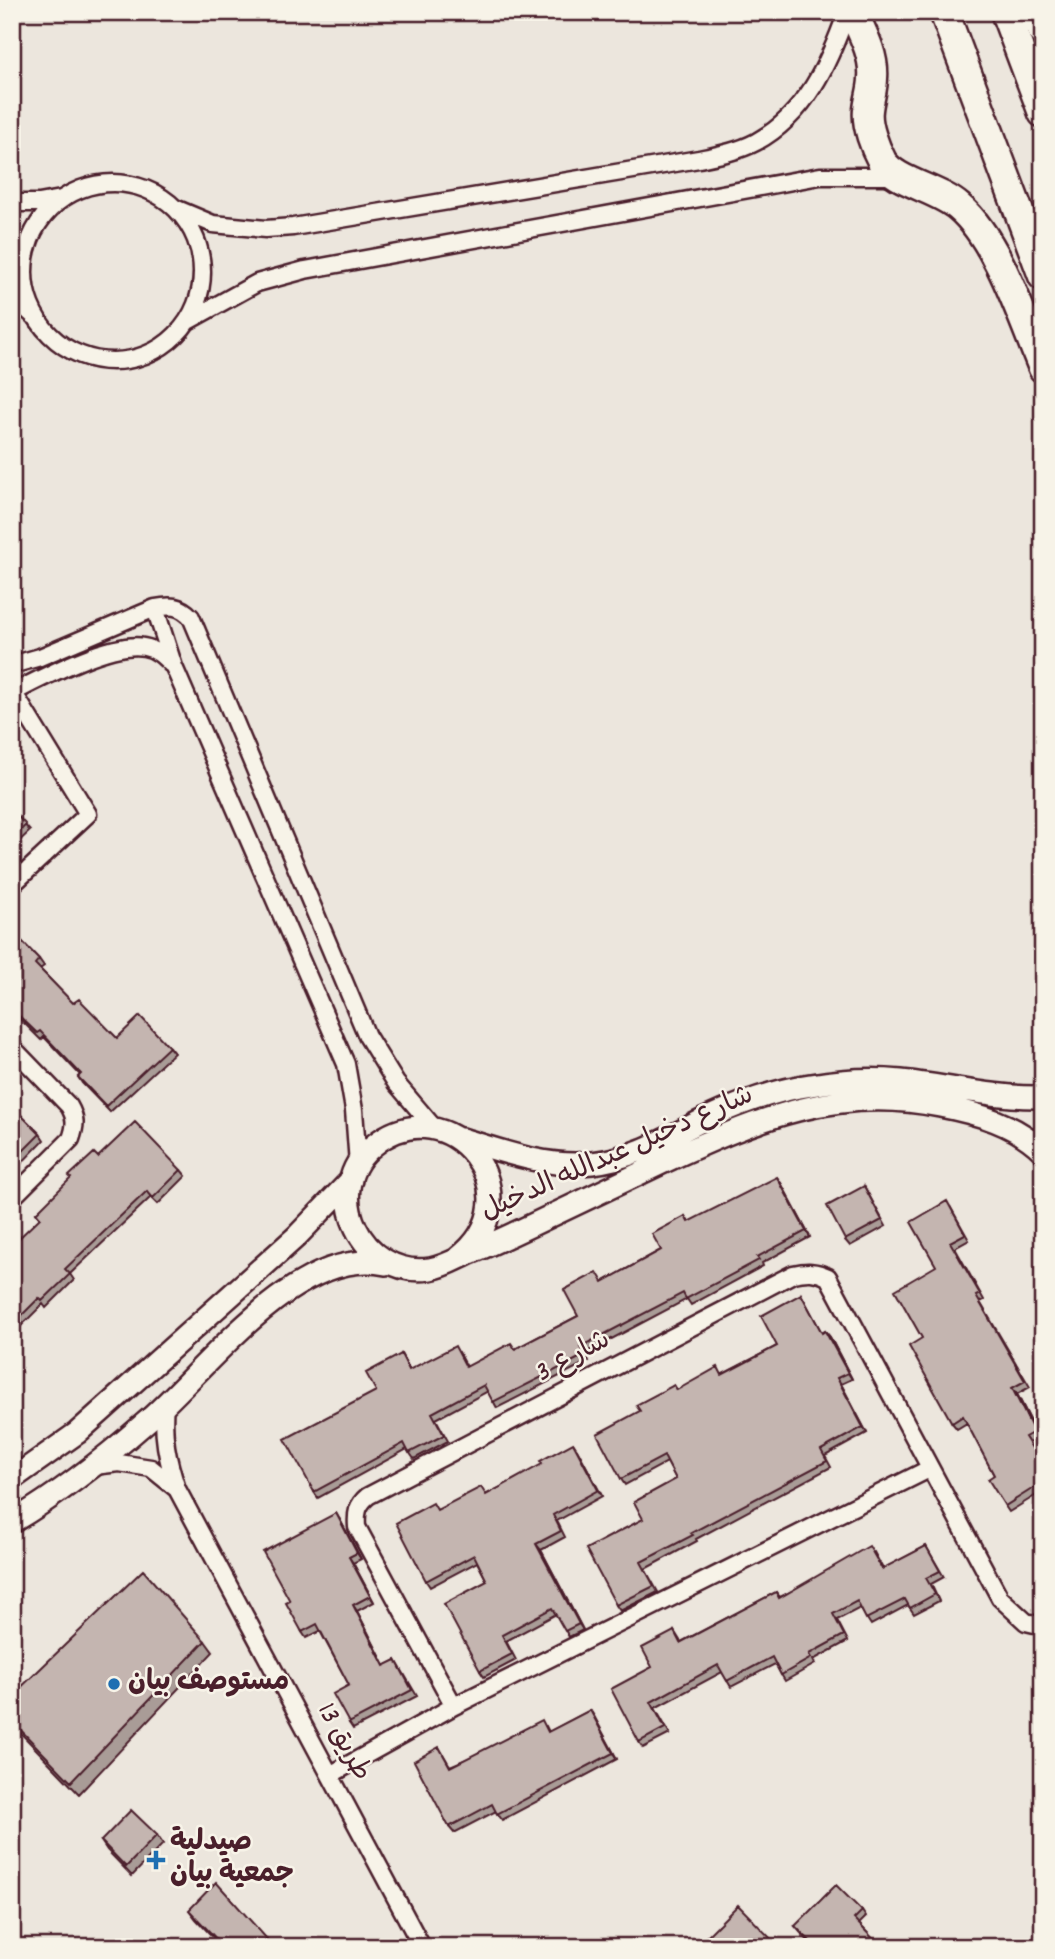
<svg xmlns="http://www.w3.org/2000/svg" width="1055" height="1959" font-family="Dekko,'Playpen Sans Arabic',sans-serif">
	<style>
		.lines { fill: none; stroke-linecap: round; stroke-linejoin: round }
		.street-casing { stroke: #4a1f2b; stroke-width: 21 }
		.secondary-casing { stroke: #4a1f2b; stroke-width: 26 }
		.highway-casing { stroke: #4a1f2b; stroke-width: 33 }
		.street { stroke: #f7f3e8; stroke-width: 16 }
		.secondary { stroke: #f7f3e8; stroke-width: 21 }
		.highway { stroke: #f7f3e8; stroke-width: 28 }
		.wall { fill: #a99c97; stroke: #4a1f2b; stroke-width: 2 }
		.shaded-wall { fill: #897f7b; stroke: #4a1f2b; stroke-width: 2 }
		.building { fill: #c4b5b0; stroke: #4a1f2b; stroke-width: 2 }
		.poi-dot { fill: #1f6fb2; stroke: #f7f3e8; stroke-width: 2.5 }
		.labels { text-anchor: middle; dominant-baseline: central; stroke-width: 5; stroke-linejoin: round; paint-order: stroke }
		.street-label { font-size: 28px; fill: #4a1f2b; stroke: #f7f3e8 }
		.poi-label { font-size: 28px; font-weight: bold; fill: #4a1f2b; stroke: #f7f3e8; text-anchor: start }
	</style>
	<rect width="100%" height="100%" fill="#ece6dd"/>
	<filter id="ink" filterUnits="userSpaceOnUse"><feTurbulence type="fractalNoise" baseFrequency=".0143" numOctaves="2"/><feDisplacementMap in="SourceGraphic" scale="14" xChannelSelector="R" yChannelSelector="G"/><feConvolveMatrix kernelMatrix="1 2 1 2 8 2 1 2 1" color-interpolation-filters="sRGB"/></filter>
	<g filter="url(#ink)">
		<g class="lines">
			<defs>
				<path id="street" d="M24 272a89 89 0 1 1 178 0a89 89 0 1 1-178 0Z
					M12,203H39L61,199
					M175,208L213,224L266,229L293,227L699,159C718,155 739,151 756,142C806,115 829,63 847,12
					M12,296L34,316
					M188,321L257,283L305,270L820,176H896
					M155,608L174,667L346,1064L354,1110L358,1164
					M12,665L40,657L155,608C170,605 180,605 191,617L367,1036L396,1083L435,1129
					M12,690L88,814L12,885
					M14,692C44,677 111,641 144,647C156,649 163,656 171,664
					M12,1047L69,1106C76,1118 76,1125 71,1139L12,1198
					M165,1404C162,1435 167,1459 177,1489L422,1947
					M94,1466L119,1463L151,1468L177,1489
					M454,1706L357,1527C356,1513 357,1505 368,1496L793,1274C807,1271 816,1271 828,1277L1000,1598L1026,1622L1043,1626
					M330,1775L454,1706L929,1469"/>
				<path id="secondary" d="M462,1139C504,1152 548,1168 592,1163C633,1159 669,1137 705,1119C738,1104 774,1090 811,1085C840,1080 871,1078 901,1081C948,1086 995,1098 1043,1097
					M458,1258C539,1196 449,1084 374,1145C318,1189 362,1279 430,1269C444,1267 457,1259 470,1253C492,1244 513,1234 534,1224C578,1203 622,1182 666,1161C757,1119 837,1085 940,1106C977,1113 1016,1124 1043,1151
					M12,1479L77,1433L296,1237L351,1180
					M12,1522C59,1494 104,1459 145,1423C207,1370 297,1244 386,1264"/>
				<path id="highway" d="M853,12C862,32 875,56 873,78C873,89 869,99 868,110C866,125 875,148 882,161C895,182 937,188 959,207C998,240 1023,320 1043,368
					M944,12L1043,276
					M1005,12L1043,113
					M1034,12L1043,32"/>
			</defs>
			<use href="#street" class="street-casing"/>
			<use href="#secondary" class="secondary-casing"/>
			<use href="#highway" class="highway-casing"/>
			<use href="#street" class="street"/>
			<use href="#secondary" class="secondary"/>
			<use href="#highway" class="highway"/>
		</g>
		<path class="wall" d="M12,810L30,831L12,848Z
			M12,931L39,959L44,966L40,969L73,1003L117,1038L169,1047L174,1053L110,1112L82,1083L78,1077L80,1075L44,1037L41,1040L12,1011Z
			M12,1106L40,1134L44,1140L12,1173Z
			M98,1157L181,1170L186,1176L158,1204L151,1197L70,1274L74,1280L46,1308L43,1304L12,1335V1245L40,1219L36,1213Z
			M781,1183L810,1237L762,1263L763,1266L691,1305L687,1299L585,1353L589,1361L497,1408L488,1391L436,1419L448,1441L414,1459L407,1449L318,1498L314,1492L376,1391L401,1354L410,1370L459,1352L467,1367L515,1349L578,1316L603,1282L661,1250L685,1216L689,1222Z
			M864,1186L886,1226L850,1246L845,1240Z
			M951,1208L969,1240L955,1248L984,1300L980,1302L1030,1387L1017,1394L1039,1438L1029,1443L1043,1465V1491L1009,1512L1005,1506L994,1475L967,1423L957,1429L952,1423L922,1338L936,1266Z
			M801,1294L822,1333L825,1331L830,1337L852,1379L841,1384L867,1433L825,1456L831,1467L696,1539L697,1541L645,1569L658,1592L620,1611L616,1605L643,1519L676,1479L667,1462L625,1485L621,1479L640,1411L674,1385L677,1390L723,1374L777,1346Z
			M577,1449L602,1496L557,1521L565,1537L541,1550L583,1630L569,1637L556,1614L506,1641L516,1660L484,1677L480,1671L487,1581L477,1562L430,1587L426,1581L438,1510L487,1494Z
			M340,1520L361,1559L353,1563L374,1602L357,1611L385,1666L396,1660L417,1696L353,1729L349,1723V1685L320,1631L306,1638L302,1632L290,1601Z
			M926,1546L944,1577L931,1584L939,1601L914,1614L908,1605L871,1625L860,1608L837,1620L848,1641L813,1660L815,1664L785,1681L775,1664L731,1687L722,1672L655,1708L670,1734L643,1748L639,1742L652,1667L674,1631L681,1642L776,1592L780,1597L874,1552L883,1569Z
			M205,1641L213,1652L79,1794L12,1724V1696Z
			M590,1710L617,1759L502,1820L496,1811L454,1833L449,1827L439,1747L450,1766L546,1726L549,1732Z
			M157,1835L163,1844L132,1876L107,1850L101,1841Z
			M12,1862L21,1875L12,1884Z
			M189,1910L272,1947H222L196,1919Z
			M862,1911L866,1917L859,1924L881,1947H814L800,1932L795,1926Z"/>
		<path class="shaded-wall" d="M777,1177L781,1183L810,1237L806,1231Z
			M825,1331L830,1337L852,1379L848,1373Z
			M837,1378L841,1384L867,1433L863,1427Z
			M1012,1388L1017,1394L1039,1438L1034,1432Z
			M573,1443L577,1449L602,1496L598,1490Z
			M336,1513L340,1520L361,1559L357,1553Z
			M536,1544L541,1550L583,1630L579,1624Z
			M349,1557L353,1563L374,1602L370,1596Z
			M353,1605L357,1611L388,1672L384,1666Z
			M590,1710L594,1716L617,1759L613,1753Z
			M267,1939L272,1947H260Z"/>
		<path class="building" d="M12,810L26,825L12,838Z
			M12,931L39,959L35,964L73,1003L79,999L117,1038L140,1016L169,1047L106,1106L78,1077L81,1074L40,1031L37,1033L12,1009Z
			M12,1106L40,1134L12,1162Z
			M135,1122L181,1170L153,1198L147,1191L65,1269L70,1274L42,1301L39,1298L12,1325V1245L40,1218L36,1213L71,1178L69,1176L94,1153L98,1157Z
			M777,1177L806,1231L757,1257L759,1260L686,1299L683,1293L580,1347L585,1355L493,1402L484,1385L432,1413L444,1435L409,1453L404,1443L314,1492L285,1439L376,1391L366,1373L401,1354L409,1370L455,1346L466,1367L511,1343L515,1349L578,1316L564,1290L597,1272L603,1282L661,1250L652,1234L685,1216L688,1222Z
			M864,1186L882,1220L845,1240L827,1206Z
			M947,1201L965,1234L950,1242L980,1294L976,1296L1025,1381L1012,1388L1034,1432L1025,1437L1043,1465V1482L1005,1506L988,1479L994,1475L963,1416L952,1423L909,1346L922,1338L895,1290L936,1266L911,1222Z
			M801,1294L822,1333L825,1331L848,1373L837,1378L863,1427L821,1450L827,1461L691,1533L693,1535L641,1562L654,1586L616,1605L586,1549L643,1519L634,1502L676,1479L664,1456L621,1479L597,1434L640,1411L636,1405L674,1385L677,1390L718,1367L722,1375L777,1346L761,1316Z
			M573,1443L598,1490L553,1515L561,1531L536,1544L579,1624L565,1631L552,1608L502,1635L512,1654L480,1671L444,1604L487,1581L474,1555L426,1581L396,1523L433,1503L437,1510L481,1487L486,1495L542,1464L540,1461Z
			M336,1513L357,1553L349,1557L370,1596L353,1605L384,1666L396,1660L412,1690L349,1723L333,1694L349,1685L317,1624L302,1632L286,1603L290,1601L263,1552Z
			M869,1546L882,1569L926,1546L940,1571L926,1578L935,1594L910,1608L905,1599L866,1619L857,1601L833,1614L844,1635L809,1654L811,1658L781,1675L772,1657L727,1681L718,1665L651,1702L665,1728L639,1742L611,1689L652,1667L642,1648L674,1631L680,1643L776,1592L779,1598Z
			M143,1570L205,1641L71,1782L12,1721V1696Z
			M590,1710L613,1753L497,1814L492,1804L449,1827L414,1761L439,1747L450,1767L542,1720L548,1732Z
			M131,1810L157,1835L126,1867L101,1841Z
			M216,1882L267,1939L260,1947H224L189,1910Z
			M836,1885L862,1911L854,1919L881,1947H816L795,1926Z
			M738,1905L779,1947H696Z
			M691,1942L696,1947H686Z"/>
	</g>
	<g class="poi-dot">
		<circle cx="114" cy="1684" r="7"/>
		<path d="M152.5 1849.5h7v7h7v7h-7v7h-7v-7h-7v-7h7z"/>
	</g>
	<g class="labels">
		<g class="street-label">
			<text transform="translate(618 1155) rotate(-24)">شارع دخيل عبدالله الدخيل</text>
			<text transform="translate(574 1358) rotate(-28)">شارع 3</text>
			<text transform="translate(342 1743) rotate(62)">طريق 13</text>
		</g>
		<g class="poi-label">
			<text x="128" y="1684">مستوصف بيان</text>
			<text x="170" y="1844">صيدلية<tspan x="170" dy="32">جمعية بيان</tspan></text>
		</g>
	</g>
	<rect width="1055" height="1959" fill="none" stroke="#f7f3e8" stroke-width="42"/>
	<rect x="21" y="21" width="1013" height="1917" fill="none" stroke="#4a1f2b" stroke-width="2.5" filter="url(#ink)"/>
</svg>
